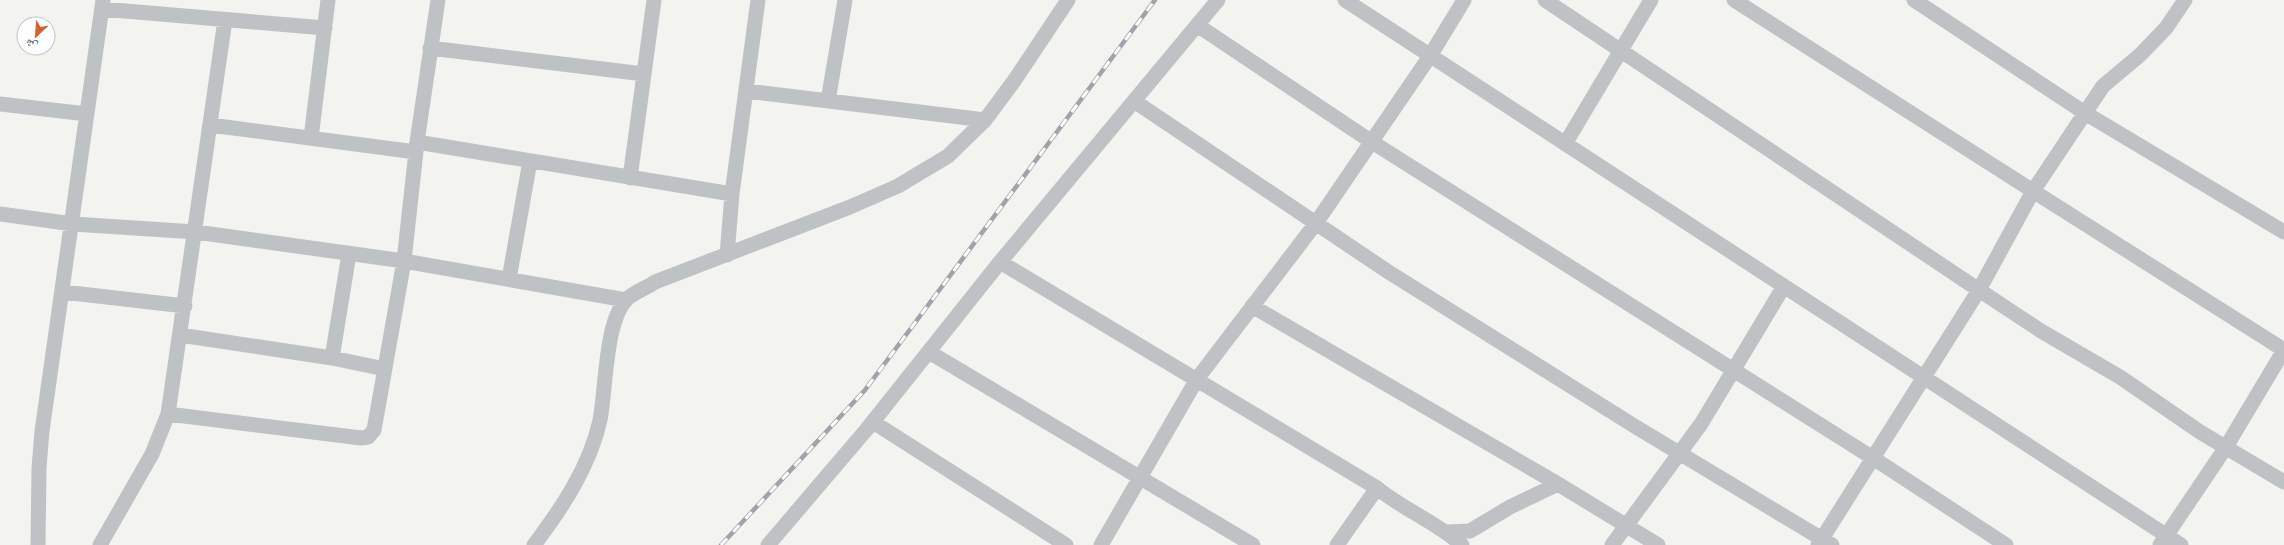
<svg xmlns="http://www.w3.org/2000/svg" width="2284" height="545" font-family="'Titillium Web','Noto Naskh Arabic',sans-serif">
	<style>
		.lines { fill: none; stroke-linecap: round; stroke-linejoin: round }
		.minor { stroke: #bec2c5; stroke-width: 15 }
		.rail-casing { stroke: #a0a4aa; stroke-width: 4.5 }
		.rail { stroke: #fff; stroke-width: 3; stroke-dasharray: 9; stroke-linecap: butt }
	</style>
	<rect width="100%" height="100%" fill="#f3f3f0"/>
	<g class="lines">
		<path class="minor" d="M1345,0L2181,545
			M1545,0L1979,290L1818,545
			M1734,0L2033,191L1979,290L2041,331L2120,377L2200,432L2284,482
			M1914,0L2085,113L2284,232
			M2185,0L2166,28L2140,55L2103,86L2033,191L2284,350
			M102,9L325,28
			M1197,25L1372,142L1873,458L2006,545
			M430,48L644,74
			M747,91L985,120
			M828,101L845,0
			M1134,101L1387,271L1636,427L1832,545
			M0,104L87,114
			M210,125L416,152
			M311,138L328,0
			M417,142L732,194
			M1565,144L1651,0
			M630,178L654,0
			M0,214L73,224L196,232L404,261L626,300
			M727,255L732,194L758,0
			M1000,262L1377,488C1404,510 1436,522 1462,545
			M509,279L530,161
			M63,292L185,306
			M1252,306L1558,484L1658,545
			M180,335L332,358L385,369
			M929,352L1253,545
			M332,358L349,254
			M168,414L225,20
			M873,422L1066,545
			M1447,532L1470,531L1510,507L1558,484
			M38,545L39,468L42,431L103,0
			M100,545L152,454L168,414L361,438L368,437L374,430L404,261L417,142L438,0
			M534,545C562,508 590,466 600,420C606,390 605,320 627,299C634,292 647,288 655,282L850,207L898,186L948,156L985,120L1014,81L1068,0
			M768,545L867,429L1000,262L1218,0
			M1101,545L1197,379L1316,223L1430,56L1464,0
			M1337,545L1377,488
			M1612,545L1701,424L1784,286
			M2160,545L2226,447L2284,350"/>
		<defs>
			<path id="rail" d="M721,545L865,390L1155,0"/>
		</defs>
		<use href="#rail" class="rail-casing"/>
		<use href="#rail" class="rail"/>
	</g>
	<g transform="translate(36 36) rotate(206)"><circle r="19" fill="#ffffff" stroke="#c1c6cc"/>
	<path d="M0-3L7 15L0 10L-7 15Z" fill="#d6612d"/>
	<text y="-6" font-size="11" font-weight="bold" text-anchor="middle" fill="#64717f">ش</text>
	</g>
</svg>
